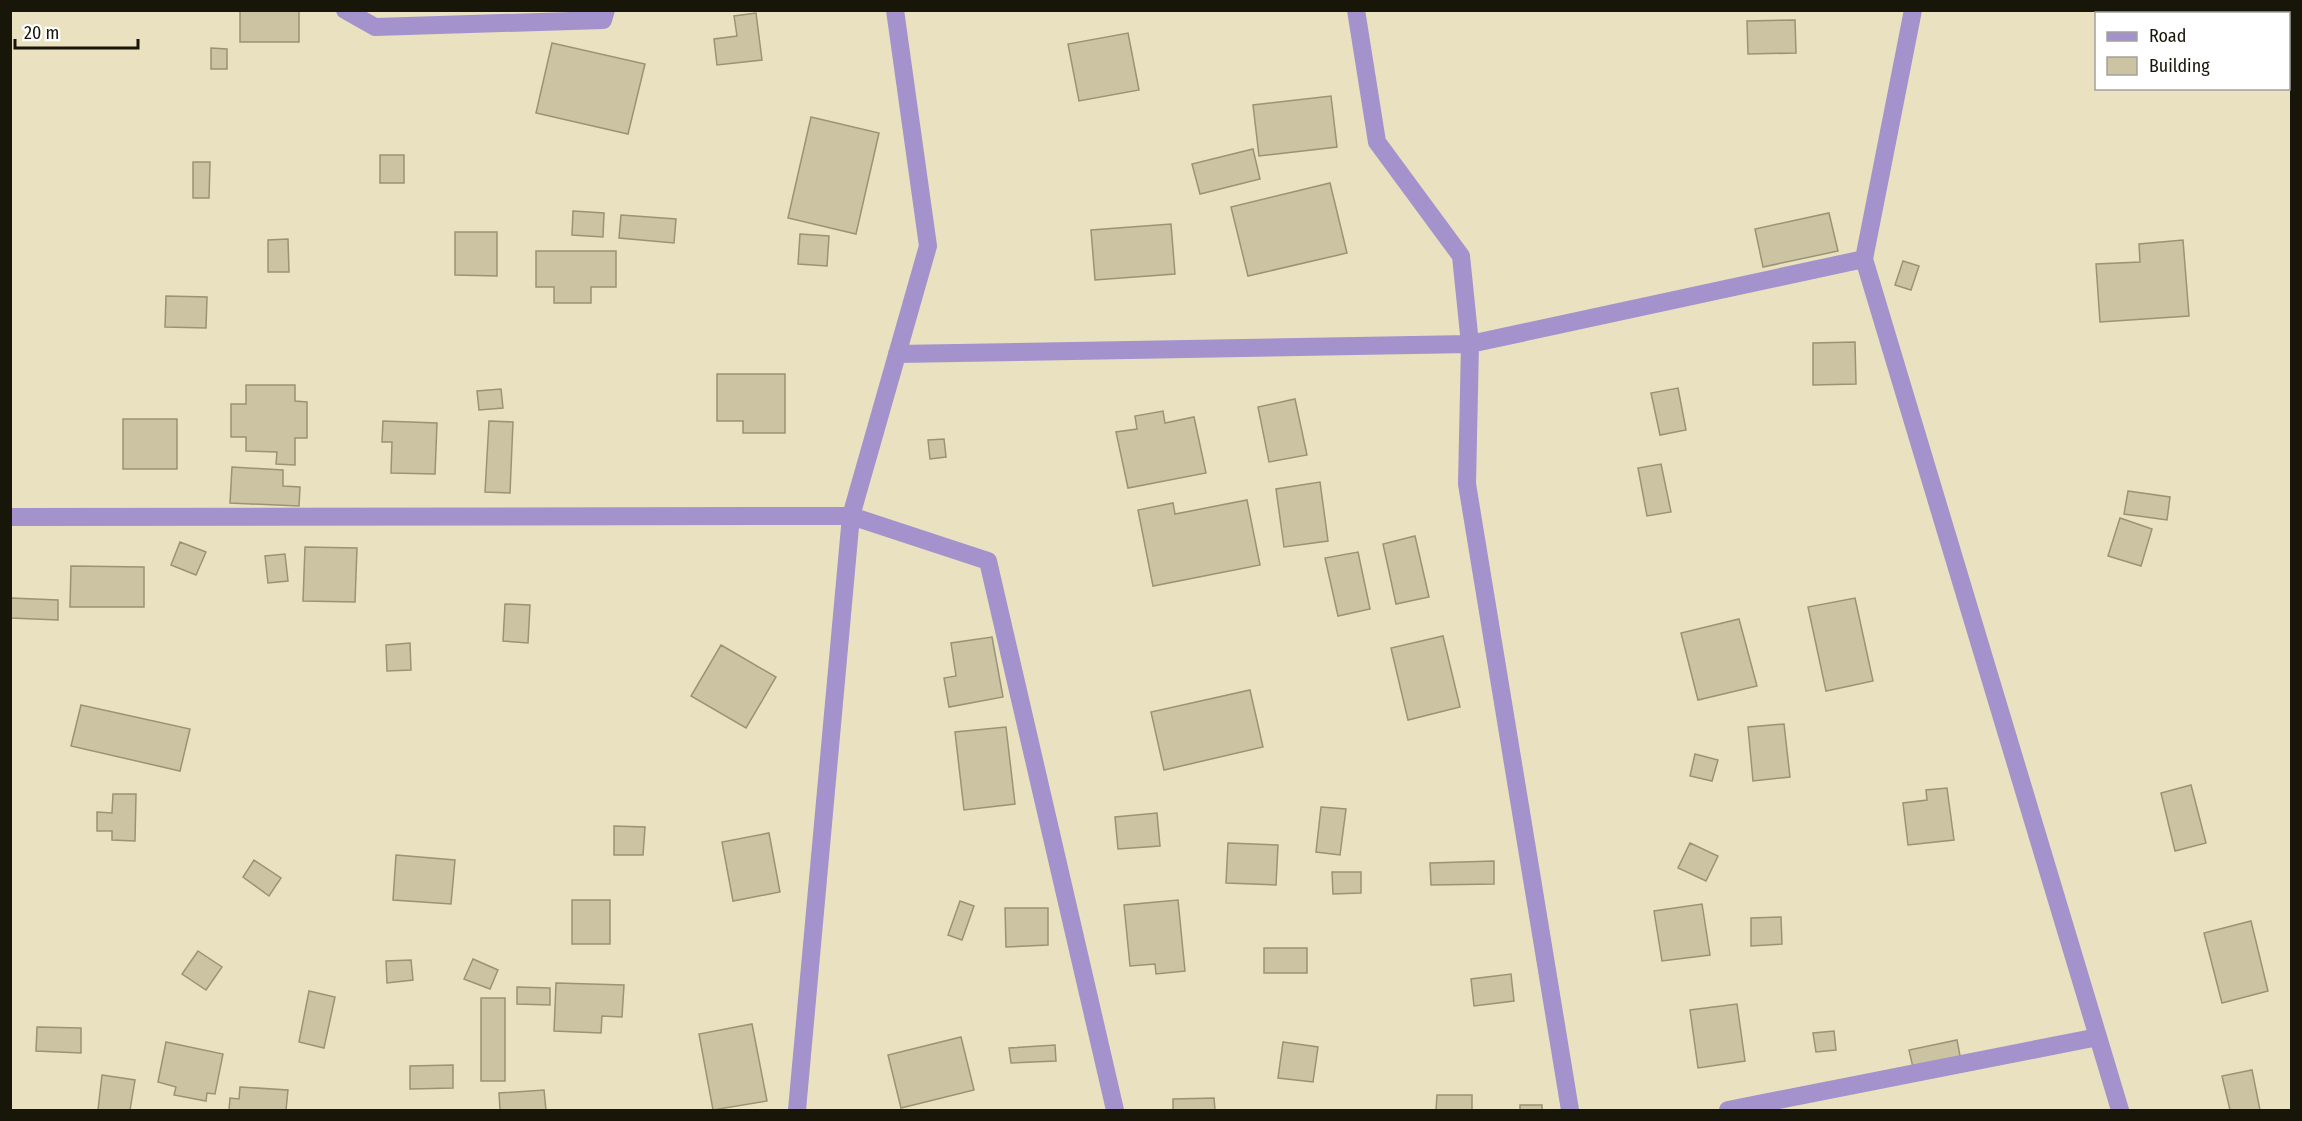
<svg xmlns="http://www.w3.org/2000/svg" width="2302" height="1121" font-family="'Fira Sans Condensed',sans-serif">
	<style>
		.building { fill: #cbc3a2; stroke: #9b9374; stroke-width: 1.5 }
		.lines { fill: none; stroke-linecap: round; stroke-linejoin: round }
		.street { stroke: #a392cc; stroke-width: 18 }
	</style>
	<rect width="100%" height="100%" fill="#e9e1bf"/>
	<path class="building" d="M240,10H299V42H240Z
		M756,13L762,60L717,65L714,39L737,36L734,16Z
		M1795,20L1796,53L1748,54L1747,21Z
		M1128,33L1139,90L1079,101L1068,44Z
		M552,43L645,64L628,134L536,113Z
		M211,48L227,49V69H211Z
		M1331,96L1337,147L1259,156L1253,105Z
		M811,117L879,133L856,234L788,218Z
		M1253,149L1260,179L1200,194L1192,164Z
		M380,155H404V183H380Z
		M193,162H210L209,198H193Z
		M1330,183L1347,253L1248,276L1231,207Z
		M573,211L604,213L603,237L572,235Z
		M1829,213L1838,251L1763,267L1755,229Z
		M621,215L676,219L674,243L619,238Z
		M1171,224L1175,274L1095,280L1091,230Z
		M455,232H497V276L455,275Z
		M800,234L829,236L827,266L798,264Z
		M288,239L289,272H268V240Z
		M2183,240L2189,316L2100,322L2096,264L2140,262L2139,244Z
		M536,251H616V287H591V303H554V287H536Z
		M1903,261L1919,266L1911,290L1895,285Z
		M166,296L207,297L206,328L165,327Z
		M1855,342L1856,384L1813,385V343Z
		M717,374H785V433H743V421H717Z
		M246,385H295V401L307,402V438H295V465L276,464L277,452L246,451V437H231V404H246Z
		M1678,388L1686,430L1660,435L1651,393Z
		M501,389L503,408L479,410L477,391Z
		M1295,399L1307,455L1269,462L1258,407Z
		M1163,411L1165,423L1194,417L1206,473L1128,488L1116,432L1137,429L1135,416Z
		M123,419H177V469H123Z
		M383,421L437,423L435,474L391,473L392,442H382Z
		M489,421L513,422L510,493L485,492Z
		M944,439L946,457L930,459L928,440Z
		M1661,464L1671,512L1647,516L1638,468Z
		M232,467L283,470V486L300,487L299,506L230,503Z
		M1320,482L1328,541L1284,547L1276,489Z
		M2128,491L2170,497L2167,520L2124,514Z
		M1247,500L1260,565L1153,586L1138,510L1173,503L1175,514Z
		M2120,518L2152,529L2141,566L2108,556Z
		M1415,536L1429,597L1396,604L1383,544Z
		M180,542L206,552L196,575L171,565Z
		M305,547L357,548L355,602L303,601Z
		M1358,552L1370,609L1338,616L1325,558Z
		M285,554L288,581L268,583L265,556Z
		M71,566L144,567V607H70Z
		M11,598L58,600V620L11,618Z
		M1855,598L1873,681L1826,691L1808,607Z
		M505,604L530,605L528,643L503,641Z
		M1739,619L1757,686L1698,700L1681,633Z
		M1443,636L1460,707L1408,720L1391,648Z
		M992,637L1003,697L949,707L944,678L956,676L951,643Z
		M410,643L411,670L387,671L386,645Z
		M721,645L776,677L746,728L691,696Z
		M1250,690L1263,747L1164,770L1151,712Z
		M81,705L190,729L180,771L71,746Z
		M1784,724L1790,777L1753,781L1748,727Z
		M1006,727L1015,804L964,810L955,732Z
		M1695,754L1718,760L1712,781L1690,776Z
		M2191,785L2206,843L2175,851L2161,793Z
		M1947,788L1954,840L1908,845L1903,803L1927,800L1926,790Z
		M113,794H136L135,841L112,840V831H97V812L112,813Z
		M1321,807L1346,809L1340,855L1316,852Z
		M1157,813L1160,846L1118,849L1115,817Z
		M614,826L645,827L643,855H614Z
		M769,833L780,892L733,901L722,842Z
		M1228,843L1278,845L1276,885L1226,883Z
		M1690,843L1718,856L1706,881L1678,868Z
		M396,855L455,860L451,904L393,900Z
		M254,860L281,878L269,896L243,877Z
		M1494,861V884L1431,885L1430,863Z
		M1332,872H1361V893L1333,894Z
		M572,900H610V944H572Z
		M1178,900L1185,971L1156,974L1155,964L1130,966L1124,905Z
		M960,901L974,906L962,940L948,935Z
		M1702,904L1710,955L1662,961L1654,911Z
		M1005,908H1048V945L1006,947Z
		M1781,917L1782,944L1751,946V918Z
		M2251,921L2268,991L2222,1003L2204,933Z
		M1264,948H1307V973H1264Z
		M198,951L222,967L206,990L182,974Z
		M473,959L498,970L490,989L464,979Z
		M411,960L413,980L387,983L386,961Z
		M1511,974L1514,1001L1474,1006L1471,979Z
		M556,983L624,985L622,1017L602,1016L601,1033L554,1031Z
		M517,987L550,988V1005L517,1004Z
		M309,991L335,997L324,1048L299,1042Z
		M481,998H505V1081H481Z
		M1737,1004L1745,1061L1698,1068L1690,1010Z
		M752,1024L767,1101L713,1110L699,1034Z
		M37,1027L81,1028V1053L36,1051Z
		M1834,1031L1836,1050L1816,1052L1813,1033Z
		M961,1037L974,1090L901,1108L888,1055Z
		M1957,1040L1961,1061L1914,1072L1909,1050Z
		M166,1042L223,1054L215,1094L207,1093L206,1101L174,1095L176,1087L158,1082Z
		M1283,1042L1318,1047L1313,1082L1278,1078Z
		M1055,1045L1056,1061L1011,1063L1009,1048Z
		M453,1065V1088L410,1089V1066Z
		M2252,1070L2260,1110H2230L2222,1076Z
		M102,1075L135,1080L130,1110H98Z
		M240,1087L288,1090L286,1110H229L230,1098L239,1099Z
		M544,1090L546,1110H500L499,1093Z
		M1437,1095H1472V1110H1436Z
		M1214,1098L1215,1110H1173V1099Z
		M1520,1105H1542V1110H1520Z"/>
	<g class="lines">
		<path class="street" d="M345,10L375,27L603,20L606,10
			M1356,10L1377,142L1461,256L1470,344L1467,484L1570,1110
			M1913,10L1864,259L2120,1110
			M897,354L1470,344L1864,259
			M10,517L851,516L988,561L1115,1110
			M797,1110L851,516L928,246L895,10
			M1728,1110L2098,1037"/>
	</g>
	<rect width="2302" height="1121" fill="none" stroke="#181509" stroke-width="24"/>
	<rect x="2095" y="12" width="195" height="78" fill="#ffffff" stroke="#a3a19d" stroke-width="1.5"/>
	<rect x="2107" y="32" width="30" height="9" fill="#a392cc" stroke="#a3a19d" stroke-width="1.5"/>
	<text x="2149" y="42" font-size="18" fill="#181509">Road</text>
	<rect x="2107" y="57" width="30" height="18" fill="#cbc3a2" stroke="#a3a19d" stroke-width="1.5"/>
	<text x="2149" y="72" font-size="18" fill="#181509">Building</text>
	<path d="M15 39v9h123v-9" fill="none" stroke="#181509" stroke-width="3"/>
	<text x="24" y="39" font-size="18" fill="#181509" stroke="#ffffff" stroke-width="4.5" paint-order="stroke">20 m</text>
</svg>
